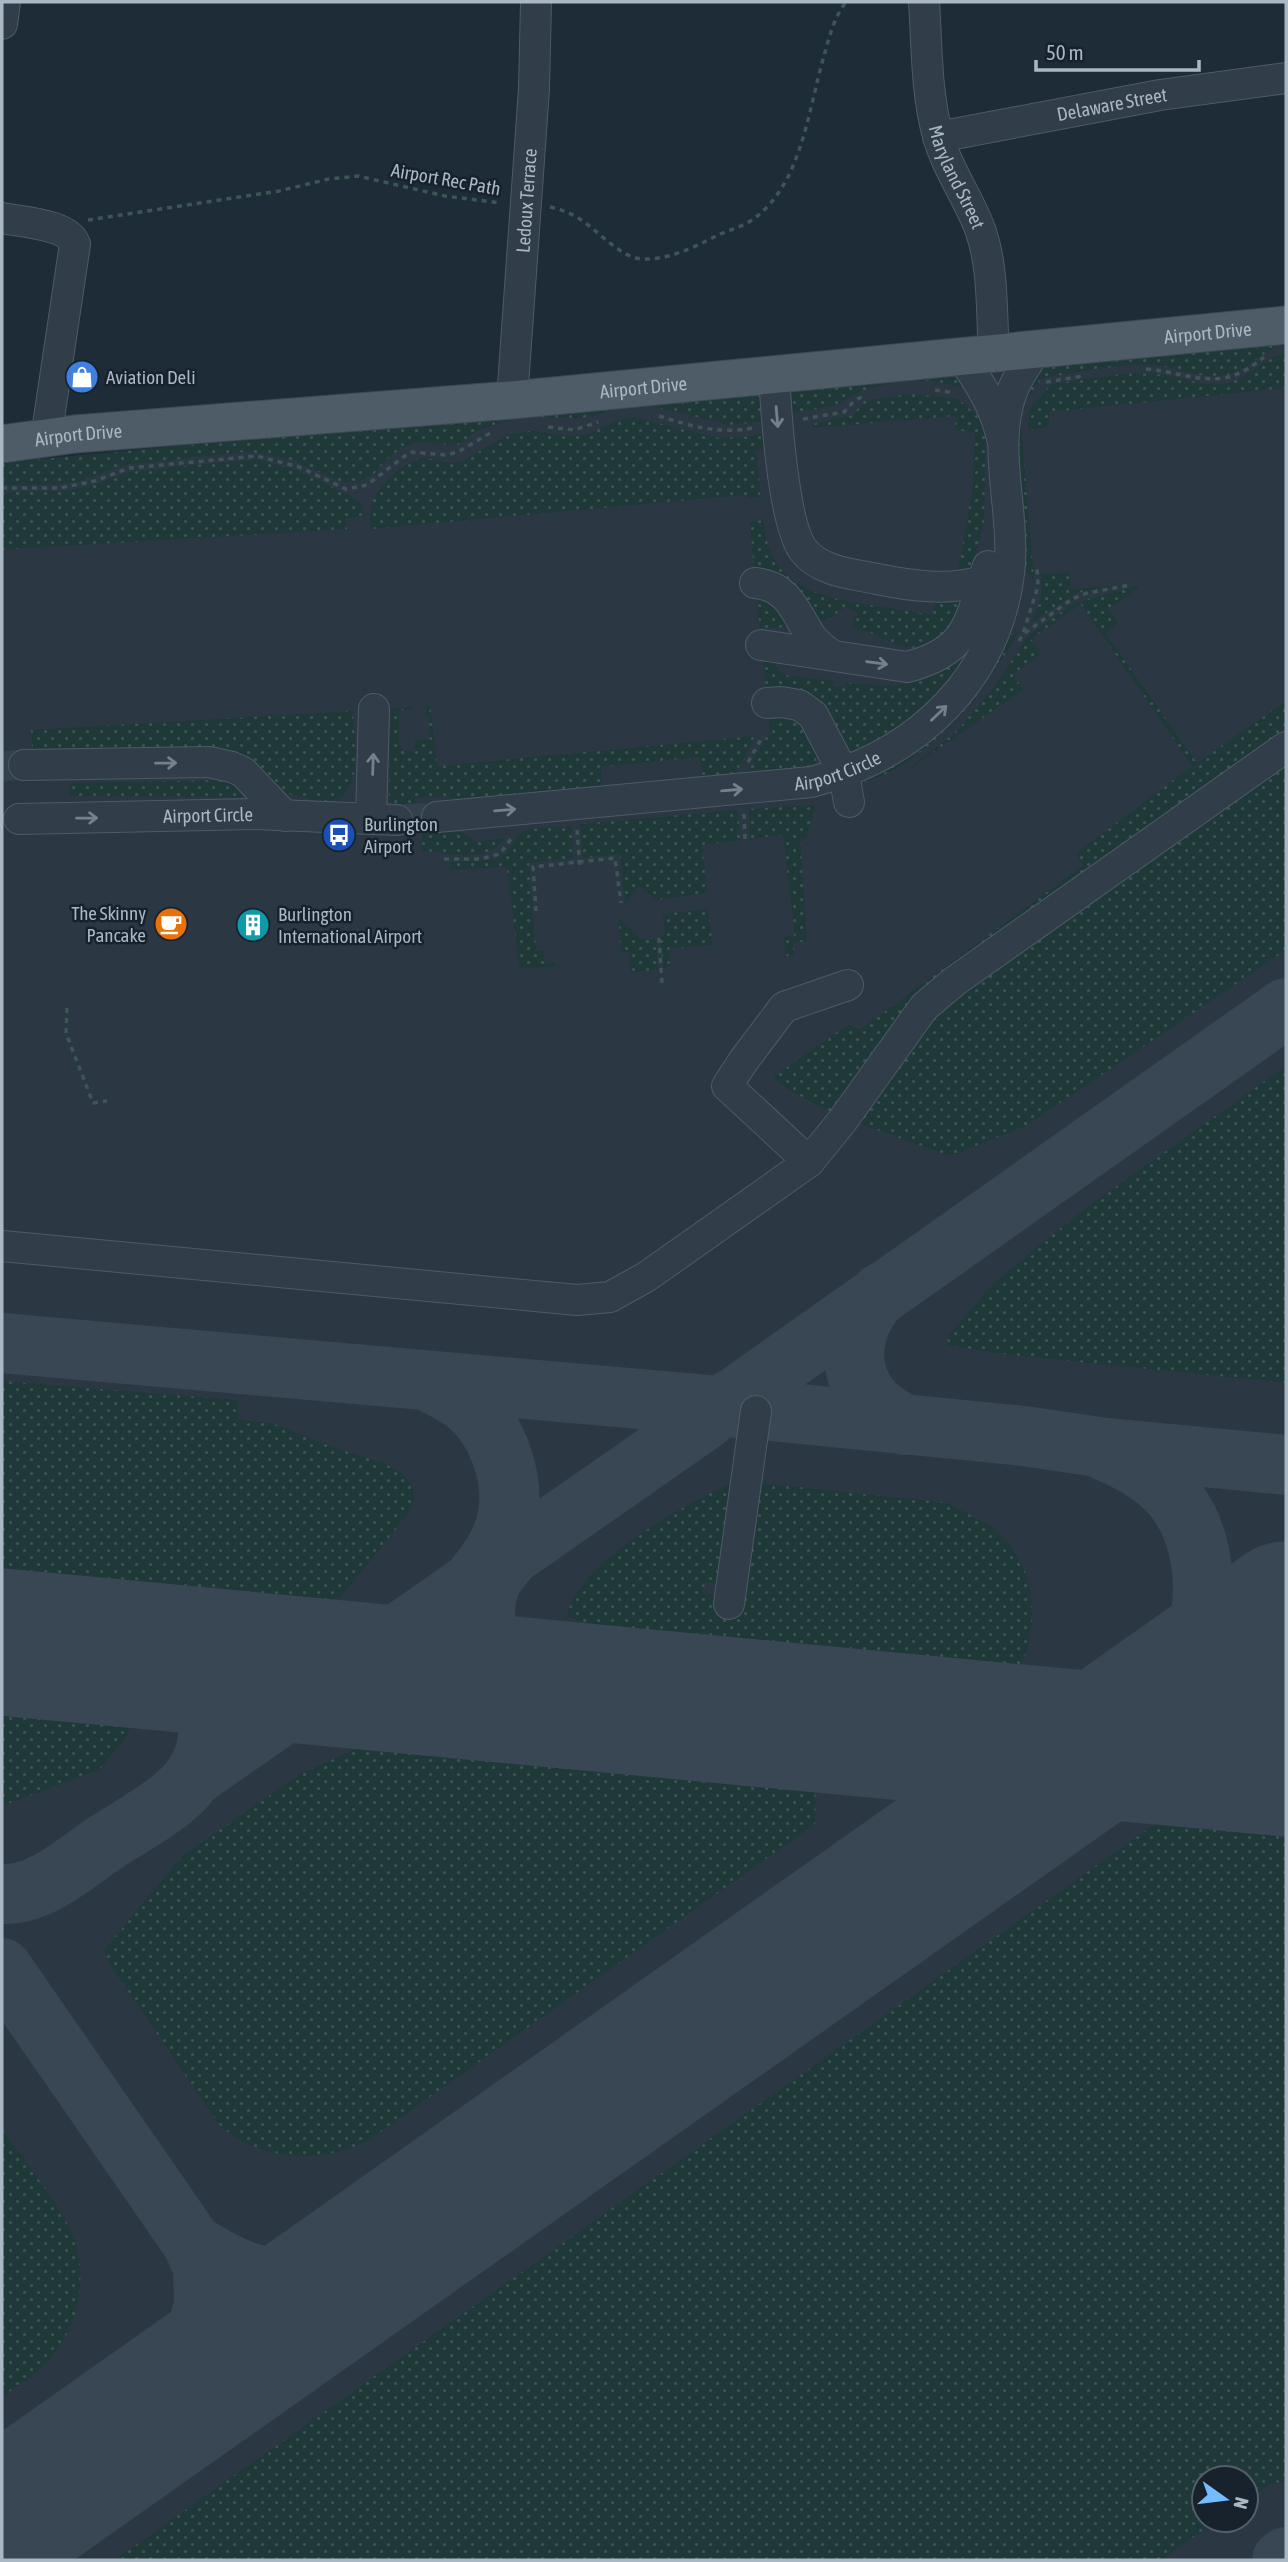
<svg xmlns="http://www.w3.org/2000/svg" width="1288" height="2562" font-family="'Asap Condensed',sans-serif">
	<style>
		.airport { fill: #2b3844; fill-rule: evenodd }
		.grass { fill: url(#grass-dots) }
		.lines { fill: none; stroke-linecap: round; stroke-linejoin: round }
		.taxiway { stroke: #384753; stroke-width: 60 }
		.runway { stroke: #384753; stroke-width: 147 }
		.minor-tunnel { stroke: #32414c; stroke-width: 30; stroke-dasharray: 30 15; stroke-linecap: butt }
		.minor-casing { stroke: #4e5b66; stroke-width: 32 }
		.major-casing { stroke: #3d4954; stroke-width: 39 }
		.path { stroke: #3d5555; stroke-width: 3.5; stroke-dasharray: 5 5; stroke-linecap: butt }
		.minor { stroke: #313d48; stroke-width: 30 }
		.major { stroke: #4e5c68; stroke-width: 37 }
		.oneway { stroke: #74818d }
		.labels { text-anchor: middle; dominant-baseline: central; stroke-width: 5; stroke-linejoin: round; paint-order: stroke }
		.street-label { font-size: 19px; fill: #aab8c5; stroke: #17222c }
		.poi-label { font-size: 19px; fill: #aab8c5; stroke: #17222c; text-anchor: start }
	</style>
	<defs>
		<pattern id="grass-dots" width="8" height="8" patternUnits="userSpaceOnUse" patternTransform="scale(1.75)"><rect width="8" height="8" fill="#1f3838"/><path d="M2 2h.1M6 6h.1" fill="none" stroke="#3d5353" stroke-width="1.8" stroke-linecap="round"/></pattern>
	</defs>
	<rect width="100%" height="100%" fill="#1d2c37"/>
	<path class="airport" d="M1286,338V2560H2V463ZM1204,2478H1246V2520H1204Z"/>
	<path class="grass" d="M1283,343C1263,351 1247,371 1226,375C1201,380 1175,366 1150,365C1116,364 1081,372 1047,377L1041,379L1026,400L1017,398L1047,361Z
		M1286,353V388L1049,412V427L1028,430L1029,410L1051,384C1085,380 1120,371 1154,374C1177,375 1201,387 1224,384C1248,380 1263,356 1286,353Z
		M955,374L964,378V388L934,381H898L861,391L834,406L788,414L787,395L791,390Z
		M764,392L769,421L729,425L635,402L597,415L581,418L534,417L510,420L475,432L458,445L416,442L402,448L388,458L373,475L359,482H341L292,460L267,454L243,452L126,465L80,481L61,484L9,485L5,484L2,463L635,402Z
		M911,394L958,399L986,423L984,522L969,577H957L973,486L975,433L956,430L955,416L813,428V424L853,415L864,401Z
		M1014,407L1020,413L1034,580L1025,570L1026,526Z
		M633,417L719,438L745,437L771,431L772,448L756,450C760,477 760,516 767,541C781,590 826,598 869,605C891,608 912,612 933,615L937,592L965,597C951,630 936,660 893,643C879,637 868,630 852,628L853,617H857V613L845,607L826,621H822L808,605L754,569L750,522L763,520L761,497L747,498L745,495L371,529C370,520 369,511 372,502C377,488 408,458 423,458C436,459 448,466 461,461C485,451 501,433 529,431C547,430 564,439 583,435C600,431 615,419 633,417Z
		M256,459L296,470L353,497C361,502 363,507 363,517L345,518L347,529L2,550V500L4,494L19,491H64L91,486L129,472Z
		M1069,572L1071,589L1130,585L1079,592L1032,622L1041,598V574Z
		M1136,586L1139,588L1108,609L1119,622L1106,634L1197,763L1286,701V738L976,954L833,1114L786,1088L773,1077L849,1024L860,1030L1082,866L1077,853L1192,766L1081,604L1031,639L1040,655L1013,674L1023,690L895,779L956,732L995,686L1027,637L1074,603Z
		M756,595L777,599L790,627L760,628Z
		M1019,631C988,685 955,731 902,765C890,773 875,778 862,783C929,747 978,709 1007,637Z
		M968,647L972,649C951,678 931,706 902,728C888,738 869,745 853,753C813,736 830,672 766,691L763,656L770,658L784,675L833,681V686L846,687V683C904,687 925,690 968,647Z
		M426,706H430L438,766L755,736L735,775L702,779L700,757L601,767L602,786L449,802V796L415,798V805L392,807L389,799L391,708L411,707L412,710H399V745L402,746L403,751H415V740H430L429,718L426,717Z
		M353,711C354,747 368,815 309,799C298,796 282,793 273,786C256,773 250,755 227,750L33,755L31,730Z
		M768,714L800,720L816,751V763L810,767L746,774L767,735H770Z
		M1286,756V950L1026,1126L950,1156L855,1122L936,1008Z
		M234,780L251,797L70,796L69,783Z
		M815,805L806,838L800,839L807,941L794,943V955L786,956L783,937L795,935L783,835L750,839L749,809Z
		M738,810L740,840L702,845L707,893L656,900L640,886L625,903L620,854L583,858L580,824Z
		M572,826L573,858L529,863L536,951L544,950L545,963L555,962L556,967L521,968L519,964L507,867L450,870L451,862L494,859L506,854L519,833L530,829Z
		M458,831L468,835L475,842L505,838C485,867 447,851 422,851V834Z
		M708,909L713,945L669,949L670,967L663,968L660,937L665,933L663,914Z
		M619,918C637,932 631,940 656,940L658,969L631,973L629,952H621Z
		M1286,1066V1383L1010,1355L947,1345L948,1336L992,1285L1048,1238L1097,1200Z
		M2,1381L237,1400L239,1419L274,1424L327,1445L384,1463L403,1474L413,1488L414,1497L408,1514L340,1598L259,1604L2,1582Z
		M735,1481L726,1584L705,1583L703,1593L722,1596L725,1612L736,1614L753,1488L760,1483L948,1503L992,1527L1011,1546L1025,1571L1031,1596L1032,1624L1027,1650L1015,1679L629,1640L567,1616C580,1559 686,1505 735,1481Z
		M2,1696L67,1702L123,1725L128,1729L127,1736L99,1770L2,1806Z
		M444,1739L759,1766L816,1775L815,1824L369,2140C321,2165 264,2161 221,2127L108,1962L105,1949L182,1856L304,1772L372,1742Z
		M1187,1809L1286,1820V2482L1272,2483L1246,2501V2478H1204V2520H1218L1161,2560H115L1165,1817Z
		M2,2129C22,2158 49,2190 66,2221C90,2265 83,2319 52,2357C38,2373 19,2385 2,2397Z"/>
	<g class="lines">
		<path class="taxiway" d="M881,1293C851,1323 843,1369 873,1403C882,1412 894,1419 905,1425
			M2,1343L719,1406L1024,1436L1098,1447L1286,1465
			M428,1381C440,1388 455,1394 466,1403C500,1431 518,1485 505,1527C499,1547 488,1562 475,1578
			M1105,1451C1125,1459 1144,1469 1160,1483C1209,1524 1213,1608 1187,1662C1180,1678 1167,1692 1157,1706
			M511,1555C502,1566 491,1578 488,1591C479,1620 494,1661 520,1677C537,1686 558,1691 576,1697
			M323,1686L705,1420L719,1406L737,1396L1286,1008
			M193,1777L323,1686L359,1676
			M2,1894C40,1896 75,1863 105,1843C131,1826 162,1810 184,1788C215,1756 218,1705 184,1674C177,1667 166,1662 157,1657
			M2,1968L193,2244C211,2255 230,2267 251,2273C294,2286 341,2266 382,2252
			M137,2426L179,2375L196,2335L204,2304L203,2267L193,2244
			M1282,2560L1286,2557"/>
		<path class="runway" d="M2,1642L1286,1763
			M2,2521L1286,1615"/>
		<path class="minor-tunnel" d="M2,766L24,765
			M397,820L437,817"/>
		<defs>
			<g id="minor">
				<path id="s1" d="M924,2C927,46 926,93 938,136C947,169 968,197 980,229C994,268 991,311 994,352"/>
				<path d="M2,24L5,2"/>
				<path id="s2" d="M938,137L1160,95L1286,78"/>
				<path d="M2,218C21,222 68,224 75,244L46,438"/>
				<path d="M960,355C979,381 995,407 1002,438"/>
				<path d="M774,374C776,410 783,526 804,551C821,572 853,574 877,579C911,586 949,591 982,581"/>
				<path id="s3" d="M512,400L534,89L536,2"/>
				<path d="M755,583C788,586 795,611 810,635C815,643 824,649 831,655"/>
				<path d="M761,645L907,667C970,651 969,621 988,566"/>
				<path d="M767,703L781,702L799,705L813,715L844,774L849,802"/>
				<path d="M24,765L209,762L232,767L243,772L285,816"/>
				<path id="s4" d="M437,817L811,782C917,755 1000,678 1010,564C1014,507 991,444 1013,389C1019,374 1029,361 1038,348"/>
				<path id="s5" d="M19,819L253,814L397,820"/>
				<path d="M371,819L374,709"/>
				<path d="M809,1162L727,1086L744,1060L784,1007L848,985"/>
				<path d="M2,1246L577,1300L610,1297L646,1277L809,1162L843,1120L924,1007L955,981L1286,747"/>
				<path d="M729,1604L756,1411"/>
			</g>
			<g id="major">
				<path id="s6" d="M2,444L75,434L512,400L1286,325"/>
			</g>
		</defs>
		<use href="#minor" class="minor-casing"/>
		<use href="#major" class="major-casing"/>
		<path class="path" d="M550,207C563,210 573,214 584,222C600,233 622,258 642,259C669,260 695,247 718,235C729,230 742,227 752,220C802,185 808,110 824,56C829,38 834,17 846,2
			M88,220L279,191L329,179L358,176L445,196L501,203
			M1146,369C1196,374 1220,394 1264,357
			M1046,382L1083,376
			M935,390L955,393
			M659,416C695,427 716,434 754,428
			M803,419L844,412L855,400L862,397
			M548,427L574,430L598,422
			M2,488H60L95,481L129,468L257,456L299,467L346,489L367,485L410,452L446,455L458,452L492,432
			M1025,633L1072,599L1087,593L1130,585
			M1019,641L1023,634L1038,586L1037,569
			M748,762L763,736
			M744,814L745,839
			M577,830L580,870
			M444,859H481L500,854L513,836
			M536,911L533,867L615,858L621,903
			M659,938L662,983
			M67,1008L66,1033L93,1103L107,1101"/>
		<use href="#minor" class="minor"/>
		<use href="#major" class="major"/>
	</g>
	<defs><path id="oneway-shaft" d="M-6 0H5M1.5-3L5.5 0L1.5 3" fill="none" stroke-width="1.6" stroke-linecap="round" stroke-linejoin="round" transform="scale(1.75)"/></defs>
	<g class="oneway">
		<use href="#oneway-shaft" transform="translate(777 417) rotate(85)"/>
		<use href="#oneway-shaft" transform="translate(877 663) rotate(8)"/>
		<use href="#oneway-shaft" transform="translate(939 713) rotate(-44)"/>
		<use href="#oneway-shaft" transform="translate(166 763) rotate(-1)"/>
		<use href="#oneway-shaft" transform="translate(373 764) rotate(-88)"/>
		<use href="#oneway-shaft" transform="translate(732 790) rotate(-5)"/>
		<use href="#oneway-shaft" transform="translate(505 810) rotate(-5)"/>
		<use href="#oneway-shaft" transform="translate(87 818) rotate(-1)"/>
	</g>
	<defs>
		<symbol id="shop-disc" viewBox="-11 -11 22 22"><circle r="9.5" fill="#3f7fe0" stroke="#17222c"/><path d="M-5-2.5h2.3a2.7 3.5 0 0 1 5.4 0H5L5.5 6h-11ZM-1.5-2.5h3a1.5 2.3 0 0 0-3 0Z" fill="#fff"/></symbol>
		<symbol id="bus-disc" viewBox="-11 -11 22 22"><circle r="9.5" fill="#1a4fb4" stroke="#17222c"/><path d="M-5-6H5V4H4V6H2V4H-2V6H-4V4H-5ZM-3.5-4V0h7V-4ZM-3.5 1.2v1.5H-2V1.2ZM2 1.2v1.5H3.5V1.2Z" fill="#fff"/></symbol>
		<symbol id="cafe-disc" viewBox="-11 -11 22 22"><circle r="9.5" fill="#e8710a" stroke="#17222c"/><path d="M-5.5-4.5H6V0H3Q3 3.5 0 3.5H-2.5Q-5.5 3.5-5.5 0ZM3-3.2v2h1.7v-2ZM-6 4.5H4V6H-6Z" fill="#fff"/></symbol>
		<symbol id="building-disc" viewBox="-11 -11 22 22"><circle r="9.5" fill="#0f9aa8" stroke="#17222c"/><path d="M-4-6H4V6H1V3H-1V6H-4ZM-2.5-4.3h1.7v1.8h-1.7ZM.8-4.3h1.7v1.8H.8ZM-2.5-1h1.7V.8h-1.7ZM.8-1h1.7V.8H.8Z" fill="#fff"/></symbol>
	</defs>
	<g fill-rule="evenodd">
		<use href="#shop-disc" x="63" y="358" width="38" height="38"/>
		<use href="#bus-disc" x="320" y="816" width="38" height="38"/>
		<use href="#cafe-disc" x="152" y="905" width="38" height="38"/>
		<use href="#building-disc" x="234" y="906" width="38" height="38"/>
	</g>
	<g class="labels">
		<g class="street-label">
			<text stroke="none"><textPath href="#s2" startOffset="177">Delaware Street</textPath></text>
			<text stroke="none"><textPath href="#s1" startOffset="180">Maryland Street</textPath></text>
			<text transform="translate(446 179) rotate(10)">Airport Rec Path</text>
			<text stroke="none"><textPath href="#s3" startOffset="200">Ledoux Terrace</textPath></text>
			<text stroke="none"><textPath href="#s6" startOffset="1211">Airport Drive</textPath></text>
			<text stroke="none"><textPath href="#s6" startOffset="644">Airport Drive</textPath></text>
			<text stroke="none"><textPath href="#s6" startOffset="77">Airport Drive</textPath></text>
			<text stroke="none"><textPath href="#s4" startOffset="404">Airport Circle</textPath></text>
			<text stroke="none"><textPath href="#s5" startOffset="189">Airport Circle</textPath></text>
		</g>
		<g class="poi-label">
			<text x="106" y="377">Aviation Deli</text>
			<text x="364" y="824">Burlington<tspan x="364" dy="22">Airport</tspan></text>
			<text x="146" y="913" text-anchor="end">The Skinny<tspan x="146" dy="22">Pancake</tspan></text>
			<text x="278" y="914">Burlington<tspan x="278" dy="22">International Airport</tspan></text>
		</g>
	</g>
	<rect width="1288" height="2562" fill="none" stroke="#aab8c5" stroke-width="7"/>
	<g transform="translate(1225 2499) rotate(104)"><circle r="33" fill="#17222c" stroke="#525e69" stroke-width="2"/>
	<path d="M0-5L12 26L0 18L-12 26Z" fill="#75bcff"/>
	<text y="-10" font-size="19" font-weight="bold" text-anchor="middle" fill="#aab8c5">N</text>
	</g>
	<path d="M1036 60v10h163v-10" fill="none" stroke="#aab8c5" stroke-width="3.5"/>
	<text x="1046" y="60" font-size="21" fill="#aab8c5" stroke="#17222c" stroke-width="5" paint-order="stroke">50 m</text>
</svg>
